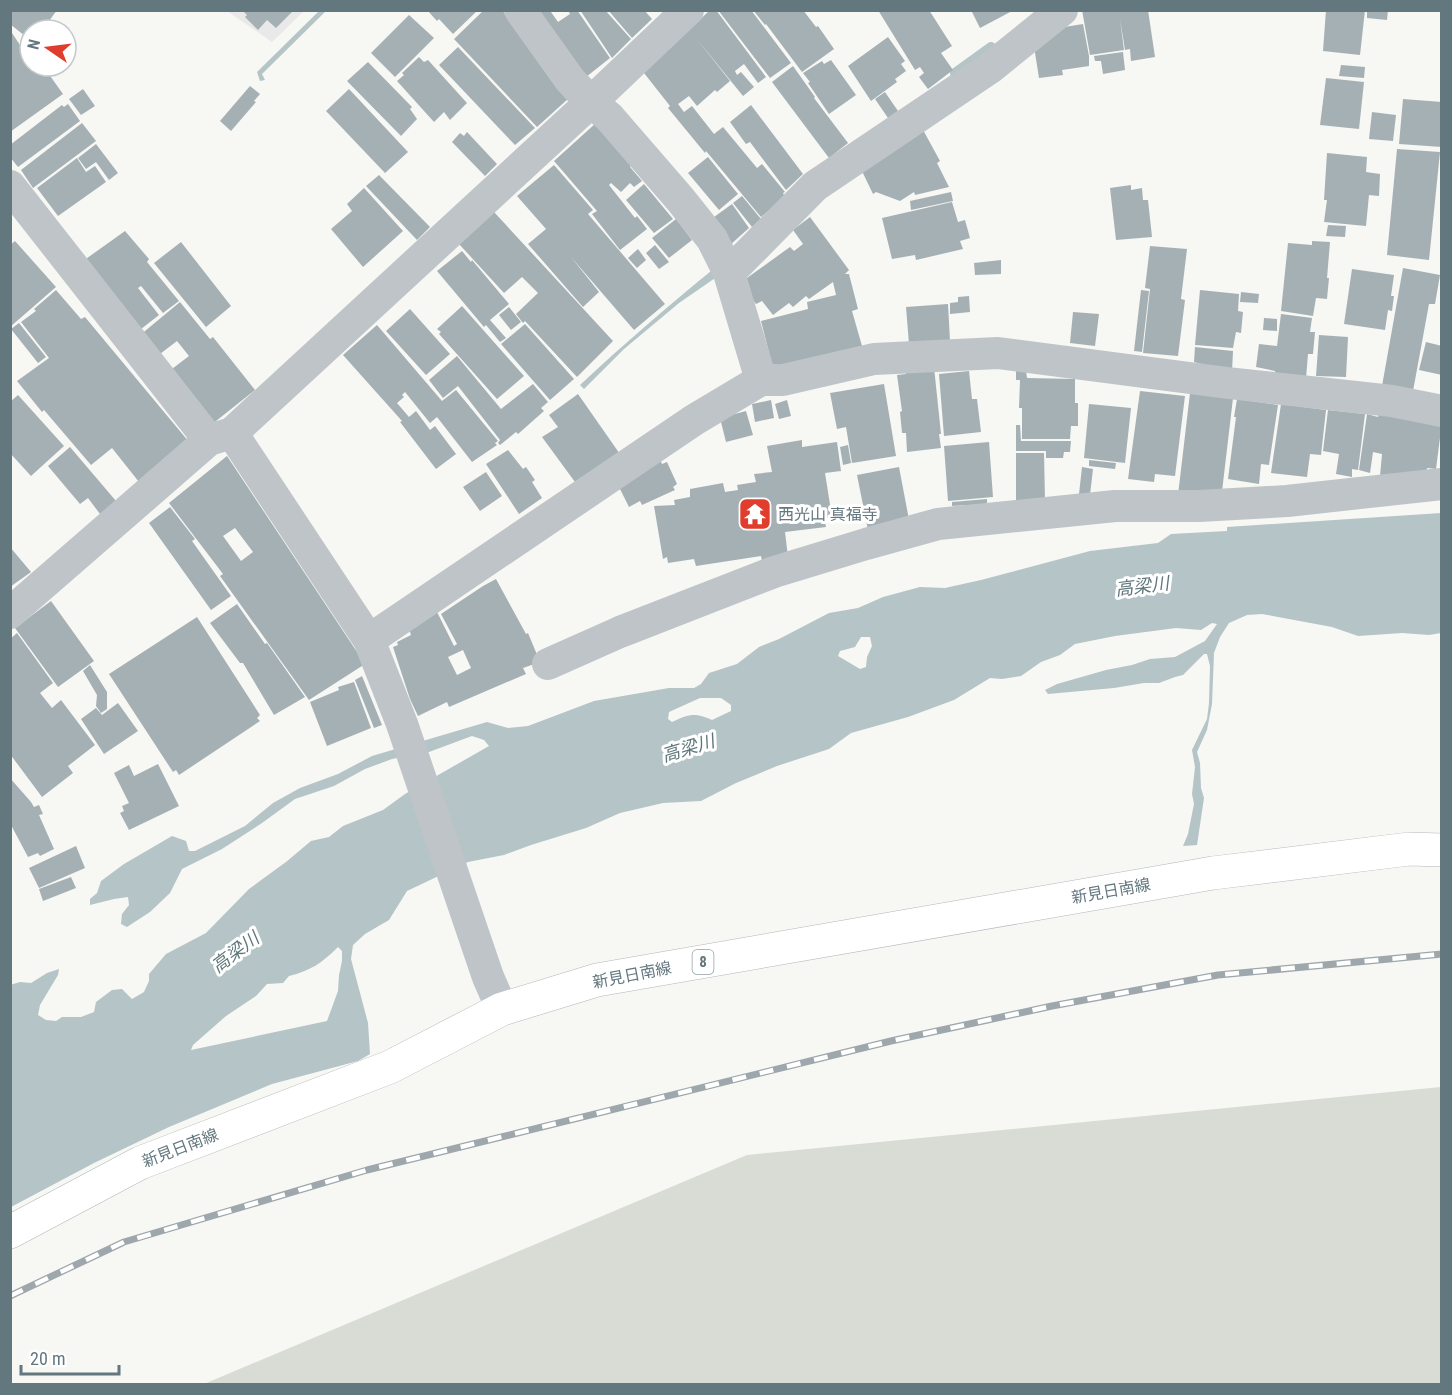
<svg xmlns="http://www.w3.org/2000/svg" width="1452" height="1395" font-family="'Roboto Condensed','Noto Sans JP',sans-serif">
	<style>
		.built { fill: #e8e9e8 }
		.green { fill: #d8dcd4 }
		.water { fill: #b5c4c6; fill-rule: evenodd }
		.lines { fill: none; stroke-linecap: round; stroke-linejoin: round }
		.stream { stroke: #b5c4c6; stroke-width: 10 }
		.building { fill: #a5b0b4; fill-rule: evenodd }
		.major-casing { stroke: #b2b8bb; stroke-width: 34 }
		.minor { stroke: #bec4c7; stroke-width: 32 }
		.major { stroke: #fff; stroke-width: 33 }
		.rail-casing { stroke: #9ea7ab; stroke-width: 7 }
		.rail { stroke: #fff; stroke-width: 4.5; stroke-dasharray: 14; stroke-linecap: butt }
		.labels { text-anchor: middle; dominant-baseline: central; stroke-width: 6; stroke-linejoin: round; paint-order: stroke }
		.shield { fill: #fff; stroke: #92a0a5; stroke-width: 1.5 }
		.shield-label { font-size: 15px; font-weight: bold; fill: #63777f }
		.poi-label { font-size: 16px; fill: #63777f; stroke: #fff; text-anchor: start }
		.street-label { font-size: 16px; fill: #63777f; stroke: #fff }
		.water-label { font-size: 18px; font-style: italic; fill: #5e767a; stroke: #fff }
	</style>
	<rect width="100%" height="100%" fill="#f7f7f4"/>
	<path class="built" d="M227,11H304L272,42Z"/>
	<path class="green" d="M1441,1087V1384H204L747,1155Z"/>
	<path class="water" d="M319,11H326L262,74L265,80L260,81L257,72Z
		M716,267L721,274L679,303L624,349L584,389L580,385C624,344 669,305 716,267Z
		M1441,513V633L1429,635L1402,633L1358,636L1332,627L1262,614L1247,615L1229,623L1220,637L1214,653L1212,704L1207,730L1197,752L1200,763L1201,788L1204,798L1197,845L1183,846L1188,834L1194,804L1192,794L1195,767L1192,750L1207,719L1209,703L1210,666L1207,654H1204L1183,675L1175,677L1159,683H1144L1114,688L1048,694L1045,690L1057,684L1106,670L1132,665L1150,659L1175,657L1205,641L1217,624L1212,623L1201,630L1176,628L1115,636L1075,644L1060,655L1041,662L1021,676L1002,679L990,678L954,700L908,717L851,733L829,749L777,766L736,783L701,801L663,803L620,813L586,828L531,845L504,855L468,862L407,891L389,920L365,934L353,945L351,959L368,1023L370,1054L358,1061L272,1084L169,1127L94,1163L11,1207L10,985L20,982L31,983L47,973L59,969L58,975L40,1005L38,1015L46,1020L56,1021L62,1017H81L94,1012L96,1002L112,990L122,989L132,999L144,992L149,981V974L166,954L206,933L249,889L286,862L311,841L329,837L343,826L383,810L405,794L489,746L484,740L472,736L429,752L392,759L365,769L334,786L295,799L262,823L222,849L182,869L170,893L150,912L127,927L121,924L122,914L129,905L128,897L114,899L90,905V899L97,893L101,881L124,864L172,836L186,841L189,851H195L245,826L273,803L300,788L338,774L372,756L487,722L508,728L528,726L594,701L669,688H694L701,684L709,673L737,664L759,647L779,639L829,613L858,608L883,597L920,587L945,588L981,580L1090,551L1158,543L1171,534L1227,531V527ZM861,637H870L872,646L867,657L866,667L860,669L838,656L840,651L855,647ZM700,698H721L731,705V711L712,720C695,712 689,714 672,722L668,719L669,712ZM338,947L342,951V961L339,975L338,991L327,1021L191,1050L193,1045L226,1016L256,996L267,984L283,983L289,976C310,971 322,963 338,947Z"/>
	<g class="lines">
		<path class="stream" d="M955,73L991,47"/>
	</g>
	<path class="building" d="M10,10H57L49,21L57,27L54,30H30V40L10,24Z
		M242,10H294L276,28L267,20L258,30L245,17L247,15Z
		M427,10H478L453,34L439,19L437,21Z
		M484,10H502L569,98L537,127L454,39Z
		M539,10H554L551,12L558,22L570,14L568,10H577L610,58L586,77Z
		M580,10H605L631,39L612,58Z
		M608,10H644L652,19L632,38Z
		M710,10H716L766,77L758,83L744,64L735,71L737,75L741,72L754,87L743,96L696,38L730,81L717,92L715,90L697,106L689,96L678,104L684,112L692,106L714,134L723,127L757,168L762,164L785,192L783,193L785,197L761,217L706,151L705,153L668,108L670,106L644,73Z
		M718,10H751L791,63L770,78Z
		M753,10H803L816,27L818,26L834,49L802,72L766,24L765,25Z
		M878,10H929L952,46L941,53L953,70L928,89L919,77L924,73L920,67L915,70Z
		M971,10H1014L980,28Z
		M1082,10L1115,12L1148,10L1155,57L1131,61L1130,49L1125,50L1120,19L1124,50L1090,55Z
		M1326,10H1365L1360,55L1323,51Z
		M1367,10H1388L1387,20L1367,18Z
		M409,15L434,38L395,77L371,53Z
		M1083,24L1089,56V66L1062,70L1063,75L1039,78L1033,40L1046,30Z
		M12,33L26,54L30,51V66H43L63,94L10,132V34Z
		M888,37L905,61L901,64L906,71L895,79L897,82L871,101L848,66Z
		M458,47L535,128L515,145L439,65Z
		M1123,52L1125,70L1103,74L1101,61H1095L1094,56Z
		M419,57L424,62L428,60L467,103L450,120L444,112L434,122L397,81L404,75L402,73Z
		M831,60L856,95L829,114L808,83L810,82L803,73L822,61L824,64Z
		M368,62L412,107L410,109L417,119L401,136L347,81Z
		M1341,65L1365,67L1364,78L1339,76Z
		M793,66L815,97L814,98L848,143L829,158L772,82Z
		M1326,78L1364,82L1359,129L1320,125Z
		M250,86L260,94L254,101L256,102L231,131L220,121Z
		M83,89L95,106L81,115L69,99Z
		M349,89L408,152L385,173L326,111Z
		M885,92L898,111L888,118L875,99Z
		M1403,99L1442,102V147L1399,144Z
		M68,104L80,121L18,167L10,157V145L62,105L64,107Z
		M751,105L803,174L786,190L750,142L746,144L730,122Z
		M1372,112L1396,115L1393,141L1369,139Z
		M82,123L96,141L33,188L21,170Z
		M596,123L632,164L630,167L642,181L634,187L630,183L621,192L611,183L609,185L635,218L637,216L647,229L620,250L592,214L597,211L554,161Z
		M922,128L940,161L937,163L949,187L915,195L914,192L900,201L876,192L873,194L860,167Z
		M467,132L497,164L485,176L452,142L460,133L464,136Z
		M96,144L118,173L109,180L96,162L86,169L78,158Z
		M1397,149L1440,152L1429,260L1387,255Z
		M1327,153L1367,157L1366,172L1380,174L1379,196L1369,195L1366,226L1324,222L1327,200H1324Z
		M708,157L738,194L719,210L688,173Z
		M77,158L86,172L95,166L106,182L58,216L37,188Z
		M554,165L593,210L588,214L665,304L634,330L571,257L599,292L583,307L528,244L546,229L517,196Z
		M379,175L430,227L417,240L366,186Z
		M644,184L673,219L654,233L626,200Z
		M1131,185V190L1142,188L1143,200H1148L1152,237L1116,240L1110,188Z
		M364,188L403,231L363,267L331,229L352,211L347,204Z
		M951,192L953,201L911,210L910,201Z
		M742,196L761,219L752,227L733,203Z
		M952,202L958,222L965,220L970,238L960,241L963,249L916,260L915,255L892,259L882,218Z
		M732,204L749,228L730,245L710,220Z
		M494,212L613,341L577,377L525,321L523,323L516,314L538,293L522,277L504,293L459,244Z
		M810,217L849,270L845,274H849L858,309L852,311L862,346L773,368L761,321L808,309L807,302L836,295L833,282L809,299L806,296L793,307L789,303L773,315L762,301L756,304L740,283L790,247L794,251L803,244L793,230Z
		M676,219L692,240L669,258L652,238Z
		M1328,225L1346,226L1345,237L1326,236Z
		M125,231L149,259L147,262L179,301L163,313L141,286L138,288L159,315L136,333L83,261Z
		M15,241L56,287L10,327V245Z
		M1312,241L1330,242L1327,278H1329L1327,299L1316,298L1313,316L1281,311L1288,243L1312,245Z
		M181,242L231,306L206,327L154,263Z
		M655,245L669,262L659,269L646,253Z
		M1150,246L1187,249L1181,299L1185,300L1178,356L1143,353L1150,289L1145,288Z
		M638,249L646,260L637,268L628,258Z
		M462,251L471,262L472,260L509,304L490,320L506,338L500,342L486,325L484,327L437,271Z
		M1001,260V274L975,275L974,263Z
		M1403,268L1440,275L1435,304H1429L1413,391L1382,386Z
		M1352,269L1394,275L1391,296H1394L1392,311L1388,310L1385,330L1344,324Z
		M56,290L81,319L85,317L189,442L139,482L112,448L91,465L44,410L42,412L17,381L49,358L21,322L36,311L34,309Z
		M1141,290L1149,291L1142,352L1134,351Z
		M1200,290L1239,294L1238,311L1243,312L1241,333L1236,332L1233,348L1195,345Z
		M1241,292L1259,294L1258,303L1240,302Z
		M969,296L970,312L950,314V303L958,302V297Z
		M180,302L210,339L213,337L255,390L211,425L168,372L189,356L177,341L156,357L139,336Z
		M948,304L950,341L909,344L906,307Z
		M462,306L524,376L497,399L439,334L441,332L437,329Z
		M509,307L521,322L511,330L499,315Z
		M410,309L450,354L426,375L386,331Z
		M1073,312L1099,314L1095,346L1070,343Z
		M1281,314L1312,318L1310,332H1315L1313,354H1308L1306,378L1275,374V371L1256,367L1259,344L1277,346Z
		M1264,318L1277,319V331L1263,330Z
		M19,323L46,357L38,363L11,329Z
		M525,324L574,379L550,400L501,344Z
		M377,325L442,401L456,390L498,441L495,443L497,445L472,462L437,417L430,423L405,392L402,395L404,397L397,403L409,417L416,411L430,430L435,426L456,454L436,469L400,422L402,421L343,355Z
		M1319,335L1348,337L1346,377L1316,376Z
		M1426,342L1442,346V375L1419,370Z
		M1195,347L1233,351L1232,372L1194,362Z
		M457,356L501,409L533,384L548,402L541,408L544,411L518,434L516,432L500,445L498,443L500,440L458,386L443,398L429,380Z
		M934,367L941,434H939L941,448L907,452L906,433H902L900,412L902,411L897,375L906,374V371Z
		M969,371L972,399H977L981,432L944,436L939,374Z
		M1016,371H1026L1027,378L1075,379V403H1078V426H1071L1070,439H1022V408H1019L1020,380H1016Z
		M884,384L896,456L852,463L846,427L837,429L830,393Z
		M1140,391L1185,396L1175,476L1155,474L1154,482L1128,479Z
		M1190,393L1233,398L1221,500L1178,495Z
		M578,394L622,457L575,482L542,437L558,427L549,415Z
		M18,395L64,446L31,476L10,453V402Z
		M1237,399L1278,405L1269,465L1261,464L1259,484L1228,479L1236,417H1234Z
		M771,400L774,418L755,422L752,404Z
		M787,400L791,416L779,419L775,404Z
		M1089,404L1131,408L1125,463L1084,458Z
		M1281,404L1326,410L1321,455L1310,454L1307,477L1271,473Z
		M1328,410L1365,414L1358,470L1352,469V477L1336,474L1339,454L1323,451Z
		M746,411L753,435L726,442L720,418Z
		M1379,413L1442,422L1436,469L1427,468L1426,475L1380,476L1382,454L1373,452L1370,473L1359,470L1367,414L1378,417Z
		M1016,425H1020L1021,441H1071L1070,452H1064L1063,458H1046V451H1016Z
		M802,440V447L837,442L841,471L825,473L832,517L824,518L826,527L785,532L788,557L762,561L761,556L696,566L694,559L668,563L667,557L663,559L654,506L675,505L674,500L690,497V489L723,483L725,492L738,490L737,485L756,482L754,474L772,472L767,446Z
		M989,442L993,497L948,501L944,446Z
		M848,445L851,463L843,465L840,447Z
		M70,447L116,501L100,514L88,498L80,504L48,466Z
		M508,450L523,469L526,467L535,480L532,482L542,498L519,514L486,464Z
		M1016,453H1044L1045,501L1016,502Z
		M227,456L365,664L309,700L220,576L223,574L169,503ZM235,528L253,552L241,561L223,536Z
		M659,457L662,464L667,462L677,484L673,487L675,490L642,505L640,501L629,507L618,485Z
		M1089,460L1116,463L1115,469L1089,466Z
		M899,467L910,525L870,540L857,475Z
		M1082,467L1093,469L1090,495L1079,494Z
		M486,472L502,496L480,511L463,487Z
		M987,499V504L952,506V502Z
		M170,507L195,539L192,541L231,596L211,610L149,523Z
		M10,547L31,572L10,587Z
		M496,579L526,634L528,633L540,662L523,668L526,674L449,707L447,702L418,716L410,699L393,647L398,645L397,642L411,635L408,626L435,608L454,646L457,644L441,614L483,586ZM463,650L471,668L457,675L448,657Z
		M51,601L94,661L58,687L15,628Z
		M237,604L265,644L267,643L305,697L274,715L243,663H240L210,623Z
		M197,617L260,715L257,718L260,721L179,775L176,770L173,772L109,674Z
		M17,633L53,683L40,693L52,708L61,700L95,745L68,766L73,773L42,797L10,754V639Z
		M90,665L107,692V709L101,713L96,706L97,695L83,671Z
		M362,676L382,725L374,728L355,680Z
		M354,682L371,728L327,746L310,702L339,690L338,687Z
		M118,703L138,731L104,754L81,719L96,708L102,715Z
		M158,764L179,806L129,830L120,813L124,811L122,806L129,803L114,773L129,765L134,776Z
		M10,778L31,802L34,807L39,805L43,814L39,815L54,849L40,856L38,853L28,857L10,823Z
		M76,846L85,868L39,888L29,868Z
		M71,877L76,888L43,901L39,889Z"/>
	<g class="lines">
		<defs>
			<path id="major" d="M10,1232L140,1163L390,1067L502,1009L597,980L1213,873L1409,849L1442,850"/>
		</defs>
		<use href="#major" class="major-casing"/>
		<path class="minor" d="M520,10L570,80L591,102L609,117L680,199L712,239L729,273L761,380
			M10,186L209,440
			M729,273L815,186L990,68L1062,10
			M232,433L369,640L402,724L488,977L502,1009
			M10,613L209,440L232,433L591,102L688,10
			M369,640L694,420L761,380H783L874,359L998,353L1228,383L1392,401L1442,411
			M548,664L620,632L774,572L866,544L938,524L1115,506H1199L1287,501L1442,484"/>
		<use href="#major" class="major"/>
		<defs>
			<path id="rail" d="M10,1296L124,1242L367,1170L891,1041L1052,1006L1218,975L1442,954"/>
		</defs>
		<use href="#rail" class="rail-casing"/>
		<use href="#rail" class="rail"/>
	</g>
	<defs>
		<symbol id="temple-square" viewBox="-11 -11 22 22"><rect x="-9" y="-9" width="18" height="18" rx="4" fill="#e03d2c" stroke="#fff"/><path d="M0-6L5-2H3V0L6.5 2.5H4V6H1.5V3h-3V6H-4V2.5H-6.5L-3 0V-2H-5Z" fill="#fff"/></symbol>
	</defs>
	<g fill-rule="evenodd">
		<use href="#temple-square" x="736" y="495" width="38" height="38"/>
	</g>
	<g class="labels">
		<rect class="shield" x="692.5" y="950" width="21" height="24" rx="4.5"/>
		<g class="shield-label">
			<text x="703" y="962">8</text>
		</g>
		<g class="poi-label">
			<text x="778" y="514">西光山 真福寺</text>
		</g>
		<g class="street-label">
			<text transform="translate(1111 891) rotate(-10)">新見日南線</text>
			<text transform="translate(632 975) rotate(-11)">新見日南線</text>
			<text transform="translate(180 1148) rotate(-21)">新見日南線</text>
		</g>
		<g class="water-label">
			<text transform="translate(1142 586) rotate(-7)">高梁川</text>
			<text transform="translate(688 748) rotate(-17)">高梁川</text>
			<text transform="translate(235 952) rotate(-37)">高梁川</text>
		</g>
	</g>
	<rect width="1452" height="1395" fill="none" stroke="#63777f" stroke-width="24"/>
	<g transform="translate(48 48) rotate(284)"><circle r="28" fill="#ffffff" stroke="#c1c9cc" stroke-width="1.5"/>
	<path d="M0-4.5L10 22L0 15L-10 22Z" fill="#e03d2c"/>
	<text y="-9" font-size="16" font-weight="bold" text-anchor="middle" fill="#63777f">N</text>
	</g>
	<path d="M21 1365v9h98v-9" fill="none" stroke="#63777f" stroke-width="3"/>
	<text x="30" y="1365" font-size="18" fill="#63777f" stroke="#ffffff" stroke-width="4.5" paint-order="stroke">20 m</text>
</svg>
